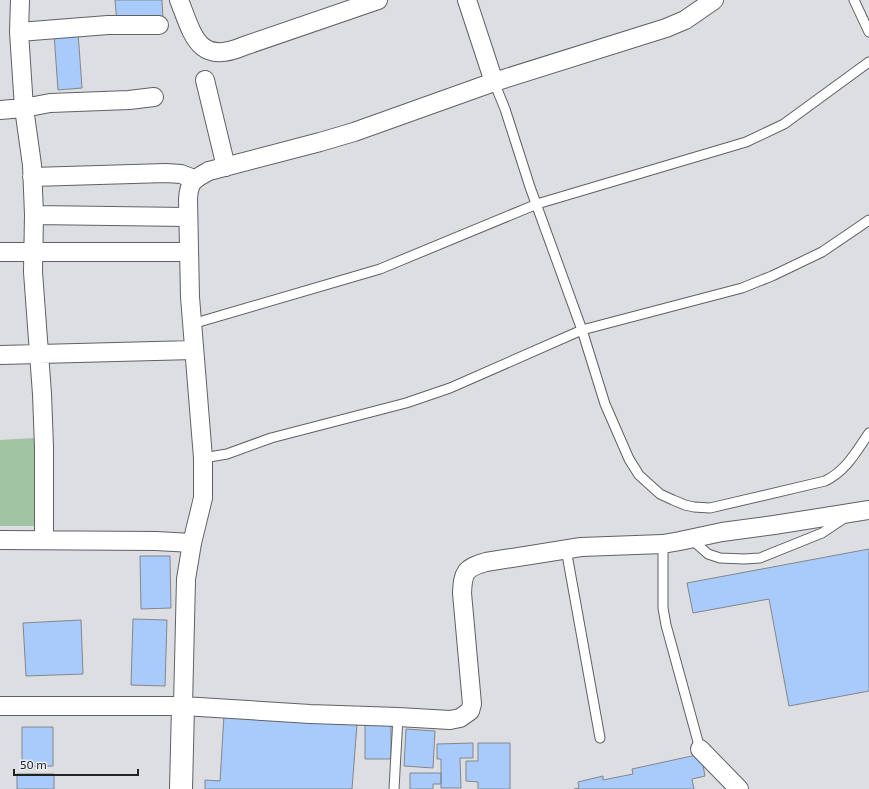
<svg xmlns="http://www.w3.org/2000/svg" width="869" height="789" font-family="'Exo 2',sans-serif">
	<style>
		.green { fill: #a1c4a3 }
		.building { fill: #a9cbfc; stroke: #848689 }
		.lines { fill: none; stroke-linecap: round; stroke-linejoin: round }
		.service-casing { stroke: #5f6164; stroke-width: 11 }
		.minor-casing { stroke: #5f6164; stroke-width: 20 }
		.tertiary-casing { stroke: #5f6164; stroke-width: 24 }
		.service { stroke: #fff; stroke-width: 9 }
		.minor { stroke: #fff; stroke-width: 18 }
		.tertiary { stroke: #fff; stroke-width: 22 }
	</style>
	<rect width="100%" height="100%" fill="#dcdee2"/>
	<path class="green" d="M34,438L35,526H0V440Z"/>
	<path class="building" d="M115,0H162L163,20L117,23Z
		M78,32L82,88L58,90L54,34Z
		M869,549V691L789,706L769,599L693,613L687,583Z
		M140,556H170L171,608L141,609Z
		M133,619L167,620L165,686L131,685Z
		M81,620L83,674L26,676L23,623Z
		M224,715L357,724L352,789H205V780L220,781Z
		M365,724L391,725V759H365Z
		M22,727H53V766L22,767Z
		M406,729L435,731L433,768L404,766Z
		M473,743V758H460L461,788H441V759H437V744Z
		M478,743H510V789H478V782L466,781V761H478Z
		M701,754L705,776L692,779L694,789H574L579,788L578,782L603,776V780L633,774L632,769Z
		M410,773H441V784H433V789H410Z
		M17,774H54V789H17Z"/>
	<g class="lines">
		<defs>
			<path id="service" d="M854,0L869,32
				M494,82L505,109L530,187L582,330L605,404L629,459L639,475L660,494L673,500L685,505L694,507L710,508L825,481C846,471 856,452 869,433
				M192,324L380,269L537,204L746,142L784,124L869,62
				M203,458L227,454L271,438L406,403L450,388L582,330L742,288L772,276L822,252L869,220
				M691,539L708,554L720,558L744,559L760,558L822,533L846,517
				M663,544V608L666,625L700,749
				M566,549L600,738
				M394,789L398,717"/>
			<path id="minor" d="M20,0L19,32L24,108L32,165L34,215L33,272L42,394L44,447V540
				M179,0C193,35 198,66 244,46L378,0
				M467,0L494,82
				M19,32L108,25H159
				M205,80L226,167
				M0,110L24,108L50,103L129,100L154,97
				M32,177L166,173L181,174L194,179
				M34,215L188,217
				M0,252H189
				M0,355L194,350
				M0,540L156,541L192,543
				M0,706H183L310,714L398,717L450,720L460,718L470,711L472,704L462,593C463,572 465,568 486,562L581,547L663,544L680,541L722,532L774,525L869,510
				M183,706L186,579L192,543L203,498V458L190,297L188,199C189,181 194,179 209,171L320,142L354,132L494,82L666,28L685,20L714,0
				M700,749L739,789"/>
			<path id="tertiary" d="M181,789L183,706"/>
		</defs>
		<use href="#service" class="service-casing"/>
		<use href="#minor" class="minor-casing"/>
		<use href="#tertiary" class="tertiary-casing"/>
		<use href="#service" class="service"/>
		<use href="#minor" class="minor"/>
		<use href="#tertiary" class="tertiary"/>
	</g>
	<path d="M14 769v6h124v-6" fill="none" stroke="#212224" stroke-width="2"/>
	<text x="20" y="769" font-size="12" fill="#212224" stroke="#e9ecef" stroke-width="3" paint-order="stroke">50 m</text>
</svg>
